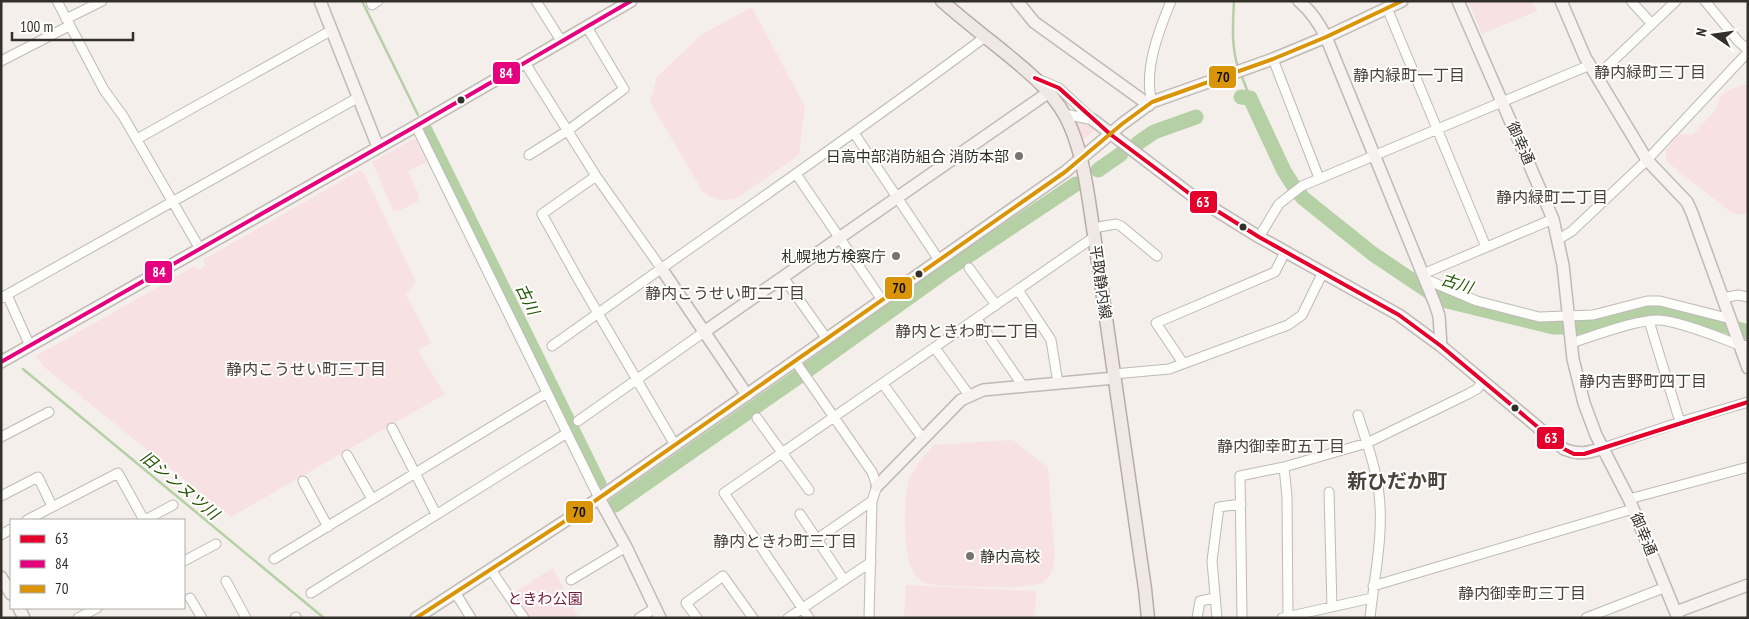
<svg xmlns="http://www.w3.org/2000/svg" width="1749" height="619" font-family="'PT Sans Narrow','Noto Sans JP',sans-serif">
	<style>
		.green { fill: #f8e1e3 }
		.lines { fill: none; stroke-linecap: round; stroke-linejoin: round }
		.stream { stroke: #b5d0a5; stroke-width: 2.5 }
		.river { stroke: #b5d0a5; stroke-width: 15 }
		.street-casing { stroke: #bebab6; stroke-width: 11 }
		.secondary-casing { stroke: #bebab6; stroke-width: 14 }
		.primary-casing { stroke: #b9aca6; stroke-width: 15 }
		.street { stroke: #fdfdfc; stroke-width: 9 }
		.secondary { stroke: #f7f2f1; stroke-width: 11 }
		.primary { stroke: #efe8e5; stroke-width: 12 }
		.bus-1-casing { stroke: #fff; stroke-width: 8 }
		.bus-2-casing { stroke: #fff; stroke-width: 8 }
		.bus-3-casing { stroke: #fff; stroke-width: 8 }
		.bus-1 { stroke: #e4002b; stroke-width: 4 }
		.bus-2 { stroke: #e5007d; stroke-width: 4 }
		.bus-3 { stroke: #da9407; stroke-width: 4 }
		.bus-dot { fill: #33302c; stroke: #fff; stroke-width: 2 }
		.poi-dot { fill: #77736e; stroke: #fff; stroke-width: 2 }
		.labels { text-anchor: middle; dominant-baseline: central; stroke-width: 4; stroke-linejoin: round; paint-order: stroke }
		.street-label { font-size: 15px; fill: #33302c; stroke: #fff }
		.poi-label { font-size: 15px; fill: #33302c; stroke: #fff; text-anchor: end }
		.park-label { font-size: 15px; fill: #731d3a; stroke: #fff }
		.neighbourhood-label { font-size: 16px; fill: #4a433c; stroke: #fff }
		.water-label { font-size: 16px; font-style: italic; fill: #255500; stroke: #fff }
		.district-label { font-size: 20px; font-weight: bold; fill: #4a433c; stroke: #fff }
		.line-badge { stroke: #fff; stroke-width: 2 }
		.badge-label { font-size: 14px; text-anchor: middle; font-weight: bold; fill: #fff }
		.pale-badge-label { font-size: 14px; text-anchor: middle; font-weight: bold; fill: #111 }
	</style>
	<rect width="100%" height="100%" fill="#f4efea"/>
	<path class="green" d="M1468,1H1532L1537,11L1482,34Z
		M752,7L805,107L799,155L736,199L720,200L711,197L703,192L650,102L657,77L701,35Z
		M1741,85H1748V210L1745,214H1733L1666,161V149L1680,134L1692,135L1715,111L1720,97L1725,92Z
		M1073,118L1081,121L1095,130L1082,140Z
		M415,138L427,162L408,171L419,195L418,202L398,211L393,210L372,162Z
		M360,170L364,173L416,282L406,295L431,343L418,351L445,394L231,517L44,367L36,356L195,266L198,270L206,265L203,260Z
		M1013,440L1048,468L1055,558C1054,565 1052,574 1047,579C1040,586 1023,586 1014,587C1003,588 929,586 924,583C920,580 915,576 913,572C903,552 902,495 911,475C917,464 926,454 934,445Z
		M553,568L579,618H530L514,593Z
		M906,585L1036,591L1035,618H904Z"/>
	<g class="lines">
		<path class="stream" d="M362,1L418,115
			M1234,1C1233,23 1231,46 1238,67
			M1241,74L1250,98
			M1,352L2,353
			M23,369L324,618"/>
		<path class="river" d="M1241,97L1250,98L1284,171L1293,185L1303,198L1373,254L1434,295L1447,301L1553,327H1582L1606,320L1643,312L1668,309L1748,332
			M425,130L599,484
			M1138,143L1154,132L1196,117
			M1098,170L1121,154
			M615,505L798,377L950,268L1076,184"/>
		<defs>
			<path id="street" d="M57,1L104,90L123,116L200,249
				M371,1L372,5L378,1
				M536,1L562,42
				M1631,1L1652,24
				M1705,1L1738,41L1748,50
				M1387,8L1486,247
				M66,19L102,1
				M1273,59L1319,178
				M1,61L69,26
				M525,63L596,176L661,268
				M1597,76L1676,1
				M1040,80L1059,88L1093,120
				M1152,102C1143,71 1159,30 1171,1
				M1065,114L1093,120
				M416,126L599,498
				M854,133L939,260
				M137,139L332,30
				M529,155L567,131L624,89L587,27
				M796,174L882,300
				M596,176L542,214L578,279L675,445
				M1093,228L1116,224L1121,226L1157,256
				M1259,237L1279,204L1302,186L1590,65
				M1559,239L1572,231L1647,160L1748,52
				M969,268L996,305
				M1423,274L1553,219
				M783,277L827,339
				M1425,279L1477,301L1539,317L1593,315L1647,301H1660L1731,319
				M1018,290L1051,340L1058,383
				M7,295L30,346
				M1,298L359,97
				M1723,298L1738,295L1748,297
				M977,319L1023,386
				M1649,321L1680,422
				M1571,343C1594,336 1635,320 1658,320C1677,320 1720,338 1740,345L1748,346
				M552,346C696,243 843,143 985,37
				M935,348L969,395
				M795,361L872,472L877,486L872,501L869,618
				M1183,363L1156,323L1275,272L1285,252
				M1114,374L1169,369L1288,325L1302,315L1323,272
				M883,384L923,439
				M1358,415C1366,441 1376,467 1379,494C1384,535 1374,577 1370,618
				M757,418L809,490
				M578,421L704,332
				M392,428L436,514
				M1,437L49,412
				M1603,448L1680,422L1748,402
				M347,455L372,499
				M303,481L328,527
				M1329,492L1332,607
				M1,496L38,477L52,506
				M1629,499L1748,467
				M800,514L844,580
				M27,520L118,473L144,520
				M145,520L173,505
				M1,535L11,529
				M817,539L872,501
				M274,559L547,393
				M184,561L216,544
				M491,570L524,618
				M571,580L626,547
				M226,581L246,618
				M1373,586L1633,509
				M455,592L471,618
				M311,593L567,433
				M190,598L202,618
				M1288,616L1287,497L1284,467L1367,443L1468,394L1477,389L1483,381
				M78,618L97,608
				M295,618L296,617
				M639,618L655,608
				M697,618L686,603L723,576L753,618
				M788,618L871,562
				M809,618L724,493L1094,237
				M1197,618L1200,601L1215,598
				M1217,618L1212,561L1219,507L1241,504
				M1242,618L1240,476L1284,467
				M1282,618L1372,598
				M1586,618L1666,587"/>
			<path id="secondary" d="M320,1L378,147
				M1017,1L1034,22L1149,105
				M1299,1C1311,11 1319,23 1326,37L1435,304L1439,316L1441,346
				M1458,1L1553,219L1563,265L1573,359L1584,403L1596,435L1629,499L1678,618
				M1561,1L1585,57L1647,160L1687,202L1692,213L1748,368
				M1093,120L1190,194L1259,237L1399,315L1441,346L1564,449C1579,455 1588,453 1603,448
				M661,268L747,395
				M704,332L1049,92
				M1,362L416,126L631,1
				M877,486L961,400L983,390L1115,378
				M599,498L626,547L660,618
				M1,577L11,594
				M19,608L24,618
				M1676,612L1748,585
				M416,618L582,510L1065,172L1122,124L1152,102L1273,59L1326,37L1402,1"/>
			<path id="primary" d="M942,1C960,17 979,32 998,47C1026,70 1057,93 1071,128C1084,159 1088,195 1093,228L1145,589L1148,618"/>
		</defs>
		<use href="#street" class="street-casing"/>
		<use href="#secondary" class="secondary-casing"/>
		<use href="#primary" class="primary-casing"/>
		<use href="#street" class="street"/>
		<use href="#secondary" class="secondary"/>
		<use href="#primary" class="primary"/>
		<defs>
			<path id="bus-1" d="M1035,78L1059,88L1110,134L1190,194L1259,237L1399,315L1441,346L1564,449L1574,454H1584L1748,402"/>
			<path id="bus-2" d="M1,362L416,126L631,1"/>
			<path id="bus-3" d="M416,618L582,510L1065,172L1122,124L1152,102L1273,59L1326,37L1402,1"/>
		</defs>
		<use href="#bus-1" class="bus-1-casing"/>
		<use href="#bus-2" class="bus-2-casing"/>
		<use href="#bus-3" class="bus-3-casing"/>
		<use href="#bus-1" class="bus-1"/>
		<use href="#bus-2" class="bus-2"/>
		<use href="#bus-3" class="bus-3"/>
	</g>
	<g class="bus-dot">
		<circle cx="461" cy="100" r="4.5"/>
		<circle cx="1243" cy="227" r="4.5"/>
		<circle cx="919" cy="274" r="4.5"/>
		<circle cx="1515" cy="408" r="4.5"/>
	</g>
	<g class="poi-dot">
		<circle cx="1019" cy="156" r="5"/>
		<circle cx="896" cy="256" r="5"/>
		<circle cx="970" cy="556" r="5"/>
	</g>
	<g class="labels">
		<g class="street-label">
			<text transform="translate(1521 143) rotate(66)">御幸通</text>
			<text transform="translate(1101 282) rotate(82)">平取静内線</text>
			<text transform="translate(1644 534) rotate(67)">御幸通</text>
		</g>
		<g class="poi-label">
			<text x="1009" y="156">日高中部消防組合 消防本部</text>
			<text x="886" y="256">札幌地方検察庁</text>
			<text x="980" y="556" text-anchor="start">静内高校</text>
		</g>
		<g class="park-label">
			<text x="545" y="598">ときわ公園</text>
		</g>
		<g class="neighbourhood-label">
			<text x="1650" y="72">静内緑町三丁目</text>
			<text x="1409" y="75">静内緑町一丁目</text>
			<text x="1552" y="197">静内緑町二丁目</text>
			<text x="725" y="293">静内こうせい町二丁目</text>
			<text x="967" y="331">静内ときわ町二丁目</text>
			<text x="306" y="369">静内こうせい町三丁目</text>
			<text x="1643" y="381">静内吉野町四丁目</text>
			<text x="1281" y="446">静内御幸町五丁目</text>
			<text x="785" y="541">静内ときわ町三丁目</text>
			<text x="1522" y="593">静内御幸町三丁目</text>
		</g>
		<g class="water-label">
			<text transform="translate(1457 283) rotate(17)">古川</text>
			<text transform="translate(528 299) rotate(64)">古川</text>
			<text transform="translate(180 485) rotate(40)">旧シンヌツ川</text>
		</g>
		<g class="district-label">
			<text x="1397" y="481">新ひだか町</text>
		</g>
	</g>
	<g class="line-badge">
		<rect x="492" y="61" width="29" height="24" rx="5" fill="#e5007d"/>
		<rect x="1208" y="65" width="29" height="24" rx="5" fill="#da9407"/>
		<rect x="1189" y="190" width="29" height="24" rx="5" fill="#e4002b"/>
		<rect x="144" y="260" width="29" height="24" rx="5" fill="#e5007d"/>
		<rect x="884" y="276" width="29" height="24" rx="5" fill="#da9407"/>
		<rect x="1536" y="426" width="29" height="24" rx="5" fill="#e4002b"/>
		<rect x="565" y="500" width="29" height="24" rx="5" fill="#da9407"/>
	</g>
	<g class="badge-label">
		<text x="506" y="78">84</text>
		<text x="1203" y="207">63</text>
		<text x="159" y="277">84</text>
		<text x="1551" y="443">63</text>
	</g>
	<g class="pale-badge-label">
		<text x="1223" y="82">70</text>
		<text x="899" y="293">70</text>
		<text x="579" y="517">70</text>
	</g>
	<rect width="1749" height="619" fill="none" stroke="#33302c" stroke-width="5"/>
	<rect x="10" y="519" width="175" height="90" fill="#ffffff" stroke="#adacab"/>
	<rect x="20" y="535" width="25" height="8" fill="#e4002b" stroke="#adacab"/>
	<text x="55" y="544" font-size="15" fill="#33302c">63</text>
	<rect x="20" y="560" width="25" height="8" fill="#e5007d" stroke="#adacab"/>
	<text x="55" y="569" font-size="15" fill="#33302c">84</text>
	<rect x="20" y="585" width="25" height="8" fill="#da9407" stroke="#adacab"/>
	<text x="55" y="594" font-size="15" fill="#33302c">70</text>
	<g transform="translate(1714 35) rotate(283)" stroke="#ffffff" stroke-width="4" paint-order="stroke">
	<path d="M0-4L9 19L0 12L-9 19Z" fill="#33302c"/>
	<text y="-8" font-size="14" font-weight="bold" text-anchor="middle" fill="#33302c">N</text>
	</g>
	<path d="M12 32v8h121v-8" fill="none" stroke="#33302c" stroke-width="2.5"/>
	<text x="20" y="32" font-size="15" fill="#33302c" stroke="#ffffff" stroke-width="4" paint-order="stroke">100 m</text>
</svg>
